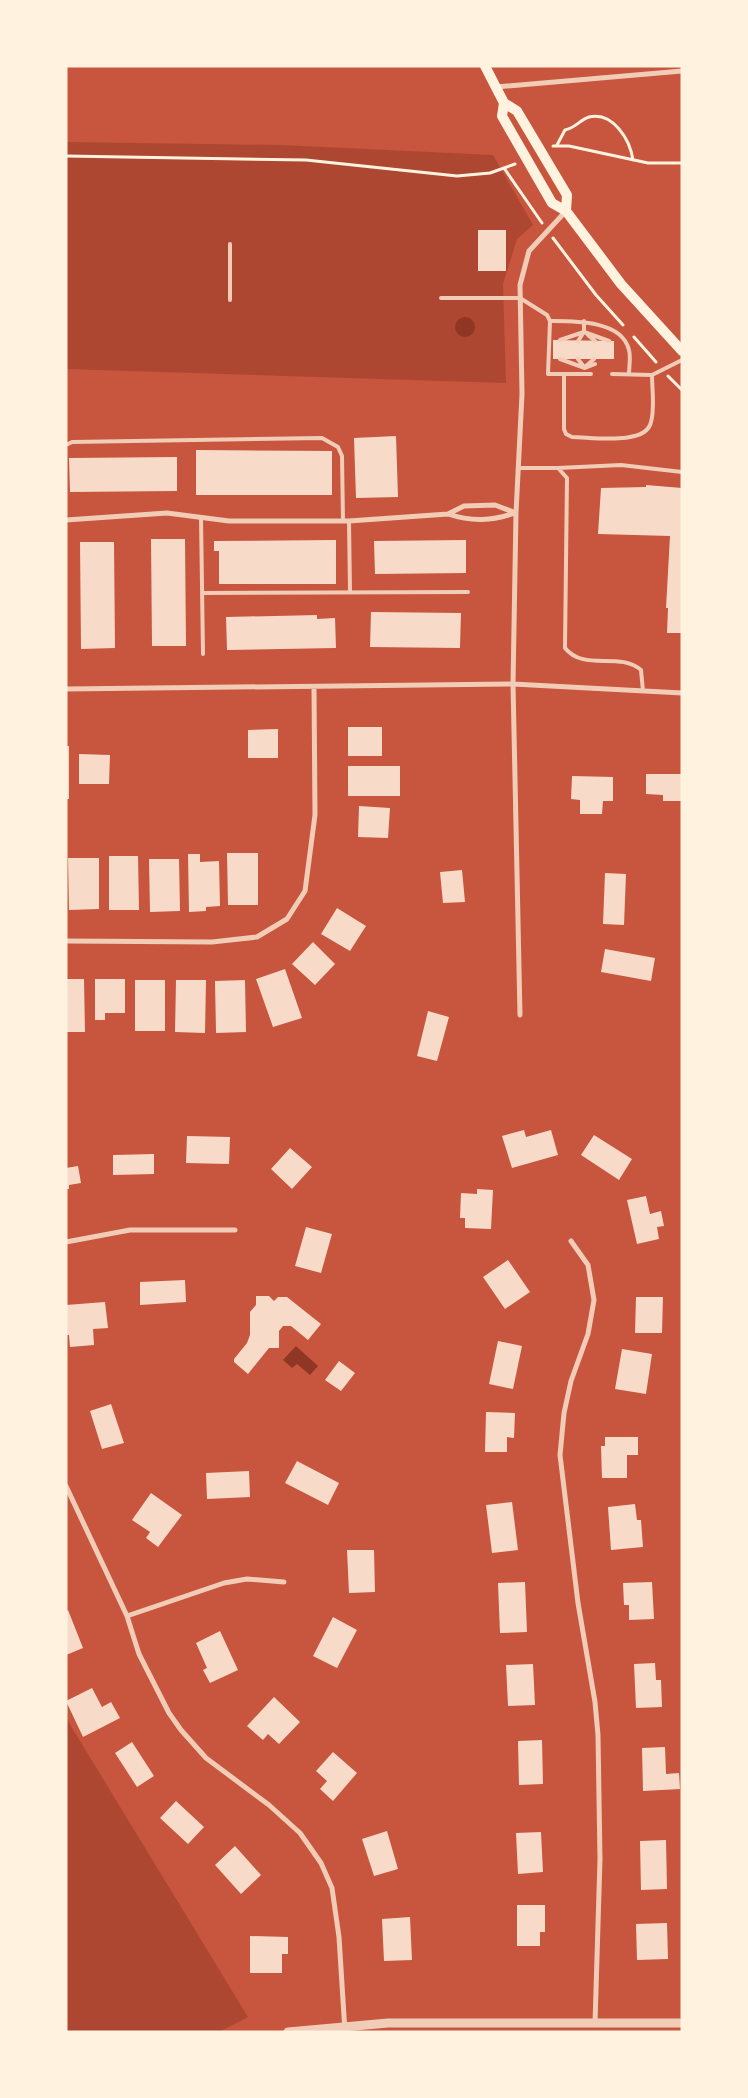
<svg xmlns="http://www.w3.org/2000/svg" width="748" height="2098" font-family="Poppins,sans-serif">
	<style>
		.green { fill: #ae4732 }
		.water { fill: #8f3625 }
		.building { fill: #f7dbc8 }
		.lines { fill: none; stroke-linecap: round; stroke-linejoin: round }
		.path { stroke: #fff3e0; stroke-width: 3 }
		.service { stroke: #f1ccb7; stroke-width: 4 }
		.minor { stroke: #f1ccb7; stroke-width: 5 }
		.tertiary { stroke: #f1ccb7; stroke-width: 9 }
		.secondary { stroke: #fff3e0; stroke-width: 10 }
	</style>
	<rect width="100%" height="100%" fill="#c8553d"/>
	<path class="green" d="M66,142L281,145L493,155L533,225L517,239L503,284L506,383L66,369Z
		M66,1718L248,2017L219,2032H66Z"/>
	<path class="water" d="M455 327a10 10 0 1 1 20 0a10 10 0 1 1-20 0Z
		M296,1346L318,1366L310,1375L297,1364L292,1368L283,1360Z"/>
	<path class="building" d="M478,230H506V271H478Z
		M553,340L614,341V359H553Z
		M396,436L398,497L356,498L354,438Z
		M196,450L332,451V495H196Z
		M177,457V491L70,492L69,458Z
		M646,485L682,488V633H667L668,608H666L670,536L598,534L601,488L646,487Z
		M151,539H185L186,646H152Z
		M336,540V584H219V551H214V541Z
		M466,540V573L375,574L374,541Z
		M80,542H114L115,648L81,649Z
		M371,612L461,613L460,648L370,647Z
		M317,615V619L335,618L336,648L227,650L226,617Z
		M348,727H382V756H348Z
		M278,729V758H248V730Z
		M66,746H69V799H66Z
		M79,754L110,755L109,784H79Z
		M348,766H400V796H348Z
		M646,774H682L681,801H663V795L646,794Z
		M572,776L613,777V801H603L602,814H580V800L571,799Z
		M359,806L390,808L388,838L358,837Z
		M227,853H258V905H228Z
		M188,854H200V862L219,861L220,906L206,907V911L189,912Z
		M109,856H138L139,910H109Z
		M68,858H99V909L69,910Z
		M149,859H179L180,911L150,912Z
		M462,870L465,902L443,903L440,872Z
		M605,873L626,874L624,925L603,924Z
		M337,908L366,926L350,951L321,934Z
		M313,942L335,964L315,985L292,964Z
		M605,949L655,958L651,981L601,972Z
		M285,969L302,1018L273,1027L256,979Z
		M66,979H84L85,1032H66Z
		M95,979H125V1013H105V1020H95Z
		M135,980H165V1031H135Z
		M176,980H206L205,1033L175,1032Z
		M245,980L246,1032L216,1033L215,981Z
		M428,1011L449,1017L437,1061L417,1056Z
		M524,1130L526,1137L551,1130L558,1155L512,1168L502,1136Z
		M594,1135L632,1159L619,1180L581,1155Z
		M187,1136L230,1137L229,1164L186,1163Z
		M290,1148L312,1167L292,1189L271,1169Z
		M154,1154V1174L113,1175V1155Z
		M78,1166L81,1183L69,1185V1189H66V1168Z
		M477,1189L493,1190L491,1229L465,1228V1218H460L461,1193L477,1194Z
		M646,1196L650,1214L661,1211L664,1226L657,1227L659,1239L637,1244L627,1200Z
		M306,1227L332,1234L321,1273L295,1266Z
		M508,1260L530,1292L505,1309L483,1277Z
		M185,1280L186,1302L140,1305V1282Z
		M256,1296H269L274,1301L278,1297H287L321,1324L308,1340L291,1326H283L279,1331V1348H269L248,1374L234,1362V1359L247,1343L250,1335V1312L256,1305Z
		M636,1297H663L662,1333H635Z
		M105,1302L108,1328L93,1329L94,1345L70,1347L69,1335H66V1305Z
		M498,1341L522,1346L513,1389L489,1384Z
		M622,1349L652,1354L646,1394L615,1389Z
		M339,1361L355,1373L341,1391L325,1380Z
		M111,1404L124,1443L102,1449L90,1411Z
		M486,1412L515,1413L514,1438L507,1437V1452H485Z
		M605,1437H638V1455H627V1478H602L601,1446H605Z
		M297,1461L339,1483L328,1505L285,1483Z
		M249,1471L250,1497L207,1499L206,1473Z
		M151,1493L182,1515L158,1547L146,1538L150,1532L132,1520Z
		M512,1502L518,1550L492,1553L486,1505Z
		M635,1504L637,1520H641L643,1547L611,1550L608,1507Z
		M347,1550H374L375,1592L349,1593Z
		M525,1582L527,1632L500,1633L498,1583Z
		M652,1582L654,1619L629,1620V1605H624L623,1583Z
		M68,1610L83,1648L66,1655V1611Z
		M333,1617L357,1630L337,1668L313,1656Z
		M220,1631L238,1670L210,1683L203,1670L207,1668L196,1643Z
		M655,1663L656,1680H661L662,1707L636,1708L634,1664Z
		M533,1664L535,1705L508,1706L506,1665Z
		M92,1688L102,1707L111,1702L120,1718L83,1737L66,1701Z
		M274,1697L300,1722L279,1744L268,1734L263,1740L247,1726Z
		M542,1740L543,1784L519,1785L518,1741Z
		M132,1742L154,1776L137,1787L115,1753Z
		M665,1747L666,1774L679,1773L680,1789L643,1791L642,1748Z
		M333,1752L357,1773L333,1801L320,1789L327,1781L316,1771Z
		M176,1801L204,1827L188,1844L160,1818Z
		M387,1831L398,1869L374,1876L362,1839Z
		M541,1832L543,1872L518,1874L516,1833Z
		M666,1840L667,1889L641,1890L640,1841Z
		M235,1846L261,1875L241,1894L215,1865Z
		M517,1905H545V1932H540V1946H517Z
		M410,1917L412,1960L384,1961L382,1919Z
		M667,1923L668,1959L637,1960L636,1924Z
		M250,1936L288,1937V1954H282V1973H250Z"/>
	<g class="lines">
		<path class="path" d="M557,145L565,130C575,128 580,120 589,117C613,111 630,140 633,160
			M553,146H569L648,163H682
			M66,156L306,160L457,176L490,173L515,164
			M504,168L542,223
			M553,238L596,295L623,325
			M634,337L656,362
			M668,376L682,390"/>
		<path class="service" d="M230,244V300
			M441,298H520L547,315L550,321L548,374H591
			M550,321C574,321 622,320 629,350C631,357 629,367 629,374
			M584,332L609,341
			M588,335L595,341
			M560,340L584,332V321
			M578,341L584,332
			M560,359L585,368L595,364
			M578,359L584,367
			M586,366L594,359
			M564,374V429L566,434L572,437C592,437 646,446 651,422C655,408 652,389 652,375
			M612,374L652,375L682,360
			M66,445L72,442L322,438L338,447L342,456L343,521
			M519,468H558L567,478L565,648C584,672 619,651 641,670L643,691
			M558,468L621,465L682,472
			M201,517L203,654
			M349,521L350,592
			M202,593L468,592"/>
		<path class="minor" d="M495,87L682,71
			M448,514C472,522 492,521 515,513
			M66,520L167,513L229,521H349L448,514L464,506L495,505L516,513
			M66,689L513,684L682,693
			M66,941L212,942L257,937L287,919L305,891L315,815L314,687
			M520,1015L513,684L516,513L522,394L520,285L529,251L566,211
			M571,1241L588,1265L594,1300L588,1334L571,1381L564,1413L560,1455L578,1603L595,1702L598,1735L600,1859L595,2023
			M66,1242L130,1230H235
			M66,1486L127,1616L139,1654L169,1713L181,1730L206,1758L269,1805L300,1833L321,1863L332,1888L339,1937L345,2032
			M127,1616L224,1583L247,1579L284,1582"/>
		<path class="tertiary" d="M288,2032L388,2023H682"/>
		<path class="secondary" d="M485,66L504,103L517,111L567,195L566,211
			M504,103L502,116L552,203L566,211L621,284L682,351"/>
	</g>
	<rect width="748" height="2098" fill="none" stroke="#fff3e0" stroke-width="135"/>
</svg>
